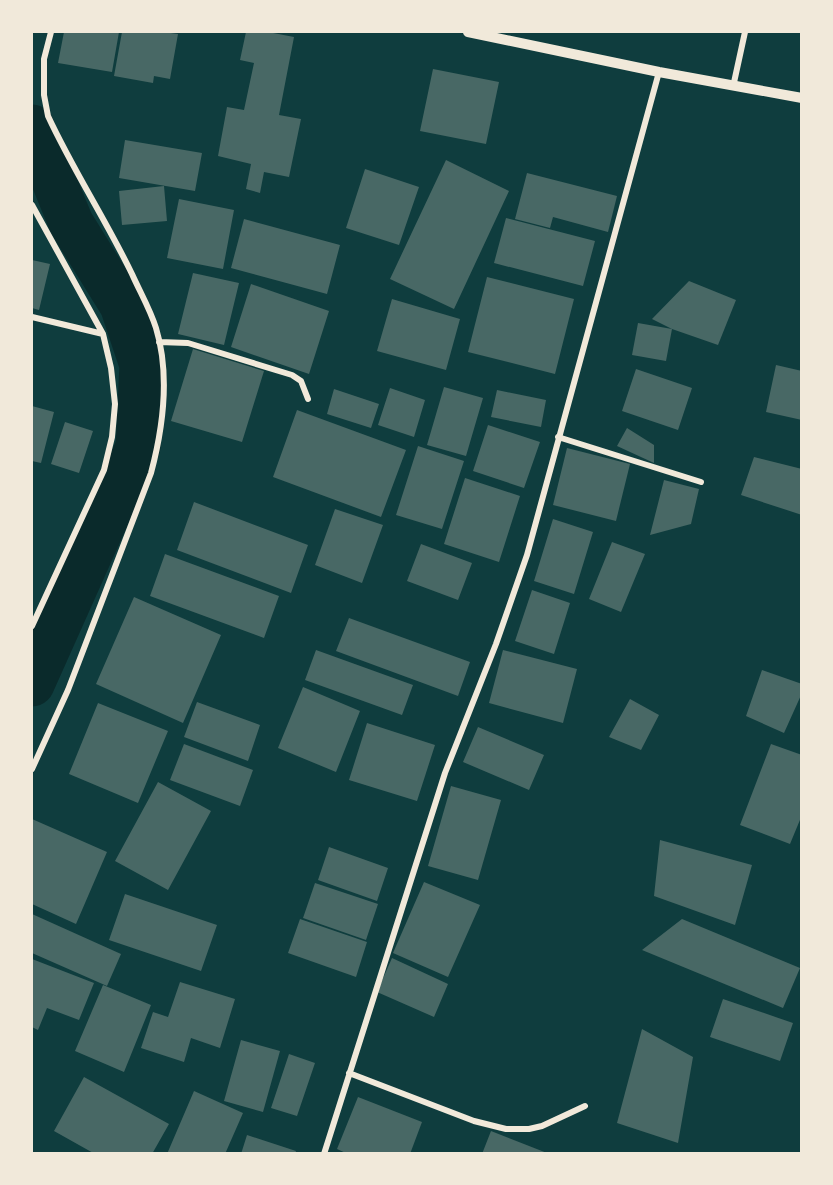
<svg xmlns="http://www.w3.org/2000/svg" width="833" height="1185" font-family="'Libre Baskerville',serif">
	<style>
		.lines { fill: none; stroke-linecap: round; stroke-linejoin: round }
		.canal { stroke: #0a2a2b; stroke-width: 45 }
		.building { fill: #486865 }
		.minor { stroke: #f1e9da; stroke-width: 6 }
		.tertiary { stroke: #f1e9da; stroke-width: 10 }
	</style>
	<rect width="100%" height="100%" fill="#0f3d3e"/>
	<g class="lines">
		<path class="canal" d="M32,127L71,223L122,305L142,365L138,447L32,684"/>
	</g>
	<path class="building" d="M64,32H119L112,72L58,63Z
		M122,32H163L178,34L170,79L154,76L153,83L114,76Z
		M246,32H268L294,37L279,115L301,119L289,177L264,172L260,193L246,189L251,164L218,156L227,107L244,110L254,63L240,60Z
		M433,69L499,82L486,144L420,131Z
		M125,140L202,153L195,191L119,178Z
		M446,160L509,191L454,309L390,279Z
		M365,169L419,187L399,245L346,228Z
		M527,173L617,196L608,232L553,217L550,228L515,219Z
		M164,186L167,221L122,225L119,191Z
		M179,199L234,210L223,269L167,258Z
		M506,218L595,241L583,286L494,263Z
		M244,219L340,245L327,294L231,268Z
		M32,260L50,264L39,310L32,308Z
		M193,273L239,283L224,345L178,334Z
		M487,277L574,299L555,374L468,352Z
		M689,281L736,300L718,345L672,329L652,319Z
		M251,284L329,311L309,374L231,347Z
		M392,299L460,319L446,370L377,351Z
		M638,323L672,329L666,361L632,355Z
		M193,349L264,371L242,442L171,421Z
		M776,365L802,371V420L766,412Z
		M636,369L692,388L678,430L622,411Z
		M444,387L483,398L466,456L427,445Z
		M390,388L425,400L414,437L378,425Z
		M334,389L379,404L371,428L327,414Z
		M497,390L546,400L541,427L491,417Z
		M32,406L54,412L41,463L32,461Z
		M297,410L406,450L381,517L273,477Z
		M65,422L93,431L79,473L51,464Z
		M488,425L540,442L524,488L473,471Z
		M627,428L654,445V463L617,446Z
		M418,446L464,461L442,529L396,515Z
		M567,448L630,464L616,521L553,505Z
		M754,457L802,469V515L741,495Z
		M465,478L520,496L499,562L444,544Z
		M664,480L699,489L691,524L650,535Z
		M194,502L308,545L291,593L177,550Z
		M335,509L383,525L362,583L315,565Z
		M553,519L593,532L574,594L534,581Z
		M612,542L645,554L621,612L589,599Z
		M421,544L472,563L458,600L407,581Z
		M165,554L279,596L264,638L150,596Z
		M532,590L570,603L554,654L515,641Z
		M134,597L221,635L183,723L96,684Z
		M349,618L470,662L458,696L336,651Z
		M316,650L413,685L402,715L305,680Z
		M503,650L577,669L563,723L489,703Z
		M762,670L802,684V693L784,733L746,716Z
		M303,687L360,711L336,772L278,748Z
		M630,699L659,715L641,750L609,737Z
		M197,702L260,725L248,761L184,737Z
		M98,703L168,731L138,803L69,774Z
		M367,723L435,745L417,801L349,780Z
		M478,727L544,755L529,790L463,762Z
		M184,744L253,770L240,806L170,780Z
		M771,744L802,755V815L790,844L740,825Z
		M158,782L211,811L168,890L115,861Z
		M451,786L501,800L478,880L428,866Z
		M32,819L107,852L76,924L32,904Z
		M660,840L752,865L735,925L654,896Z
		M329,847L388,868L377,901L318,880Z
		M424,882L480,905L448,977L393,953Z
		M315,883L378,904L366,940L303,918Z
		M125,894L217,925L201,971L109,940Z
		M32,914L121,954L107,986L32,953Z
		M300,919L367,942L356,977L288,953Z
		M682,919L800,968L783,1008L642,950Z
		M392,958L448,984L434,1017L377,992Z
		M32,959L94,983L79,1020L47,1008L38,1030L32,1027Z
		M180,982L235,999L220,1048L191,1038L184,1062L141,1048L153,1012L168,1017Z
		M103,985L151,1005L124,1072L75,1051Z
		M723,999L793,1023L780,1061L710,1037Z
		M642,1029L693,1057L678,1143L617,1123Z
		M241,1040L280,1051L263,1112L224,1101Z
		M289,1054L315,1063L297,1116L271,1108Z
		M84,1077L169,1124L152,1154H95L54,1131Z
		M194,1091L243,1113L225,1154H167Z
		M358,1097L422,1122L410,1154H348L337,1149Z
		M491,1131L547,1153V1154H482Z
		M247,1135L296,1151L295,1154H241Z"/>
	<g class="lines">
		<path class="minor" d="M733,87L745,32
			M32,205L103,334L111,368L115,404L112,437L104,470L32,626
			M32,317L103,334
			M159,342L188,343L292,375L301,381L308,399
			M558,437L701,482
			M32,769L68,690L151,473C163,428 170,374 156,328C150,309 140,292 132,274C106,220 73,170 48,116L44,95V59L51,32
			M349,1073L474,1121L506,1129H529L542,1126L585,1106
			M324,1154L445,773L496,644L527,555L659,72"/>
		<path class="tertiary" d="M468,32L659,72L802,98"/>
	</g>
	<rect width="833" height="1185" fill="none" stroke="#f1e9da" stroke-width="66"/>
</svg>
